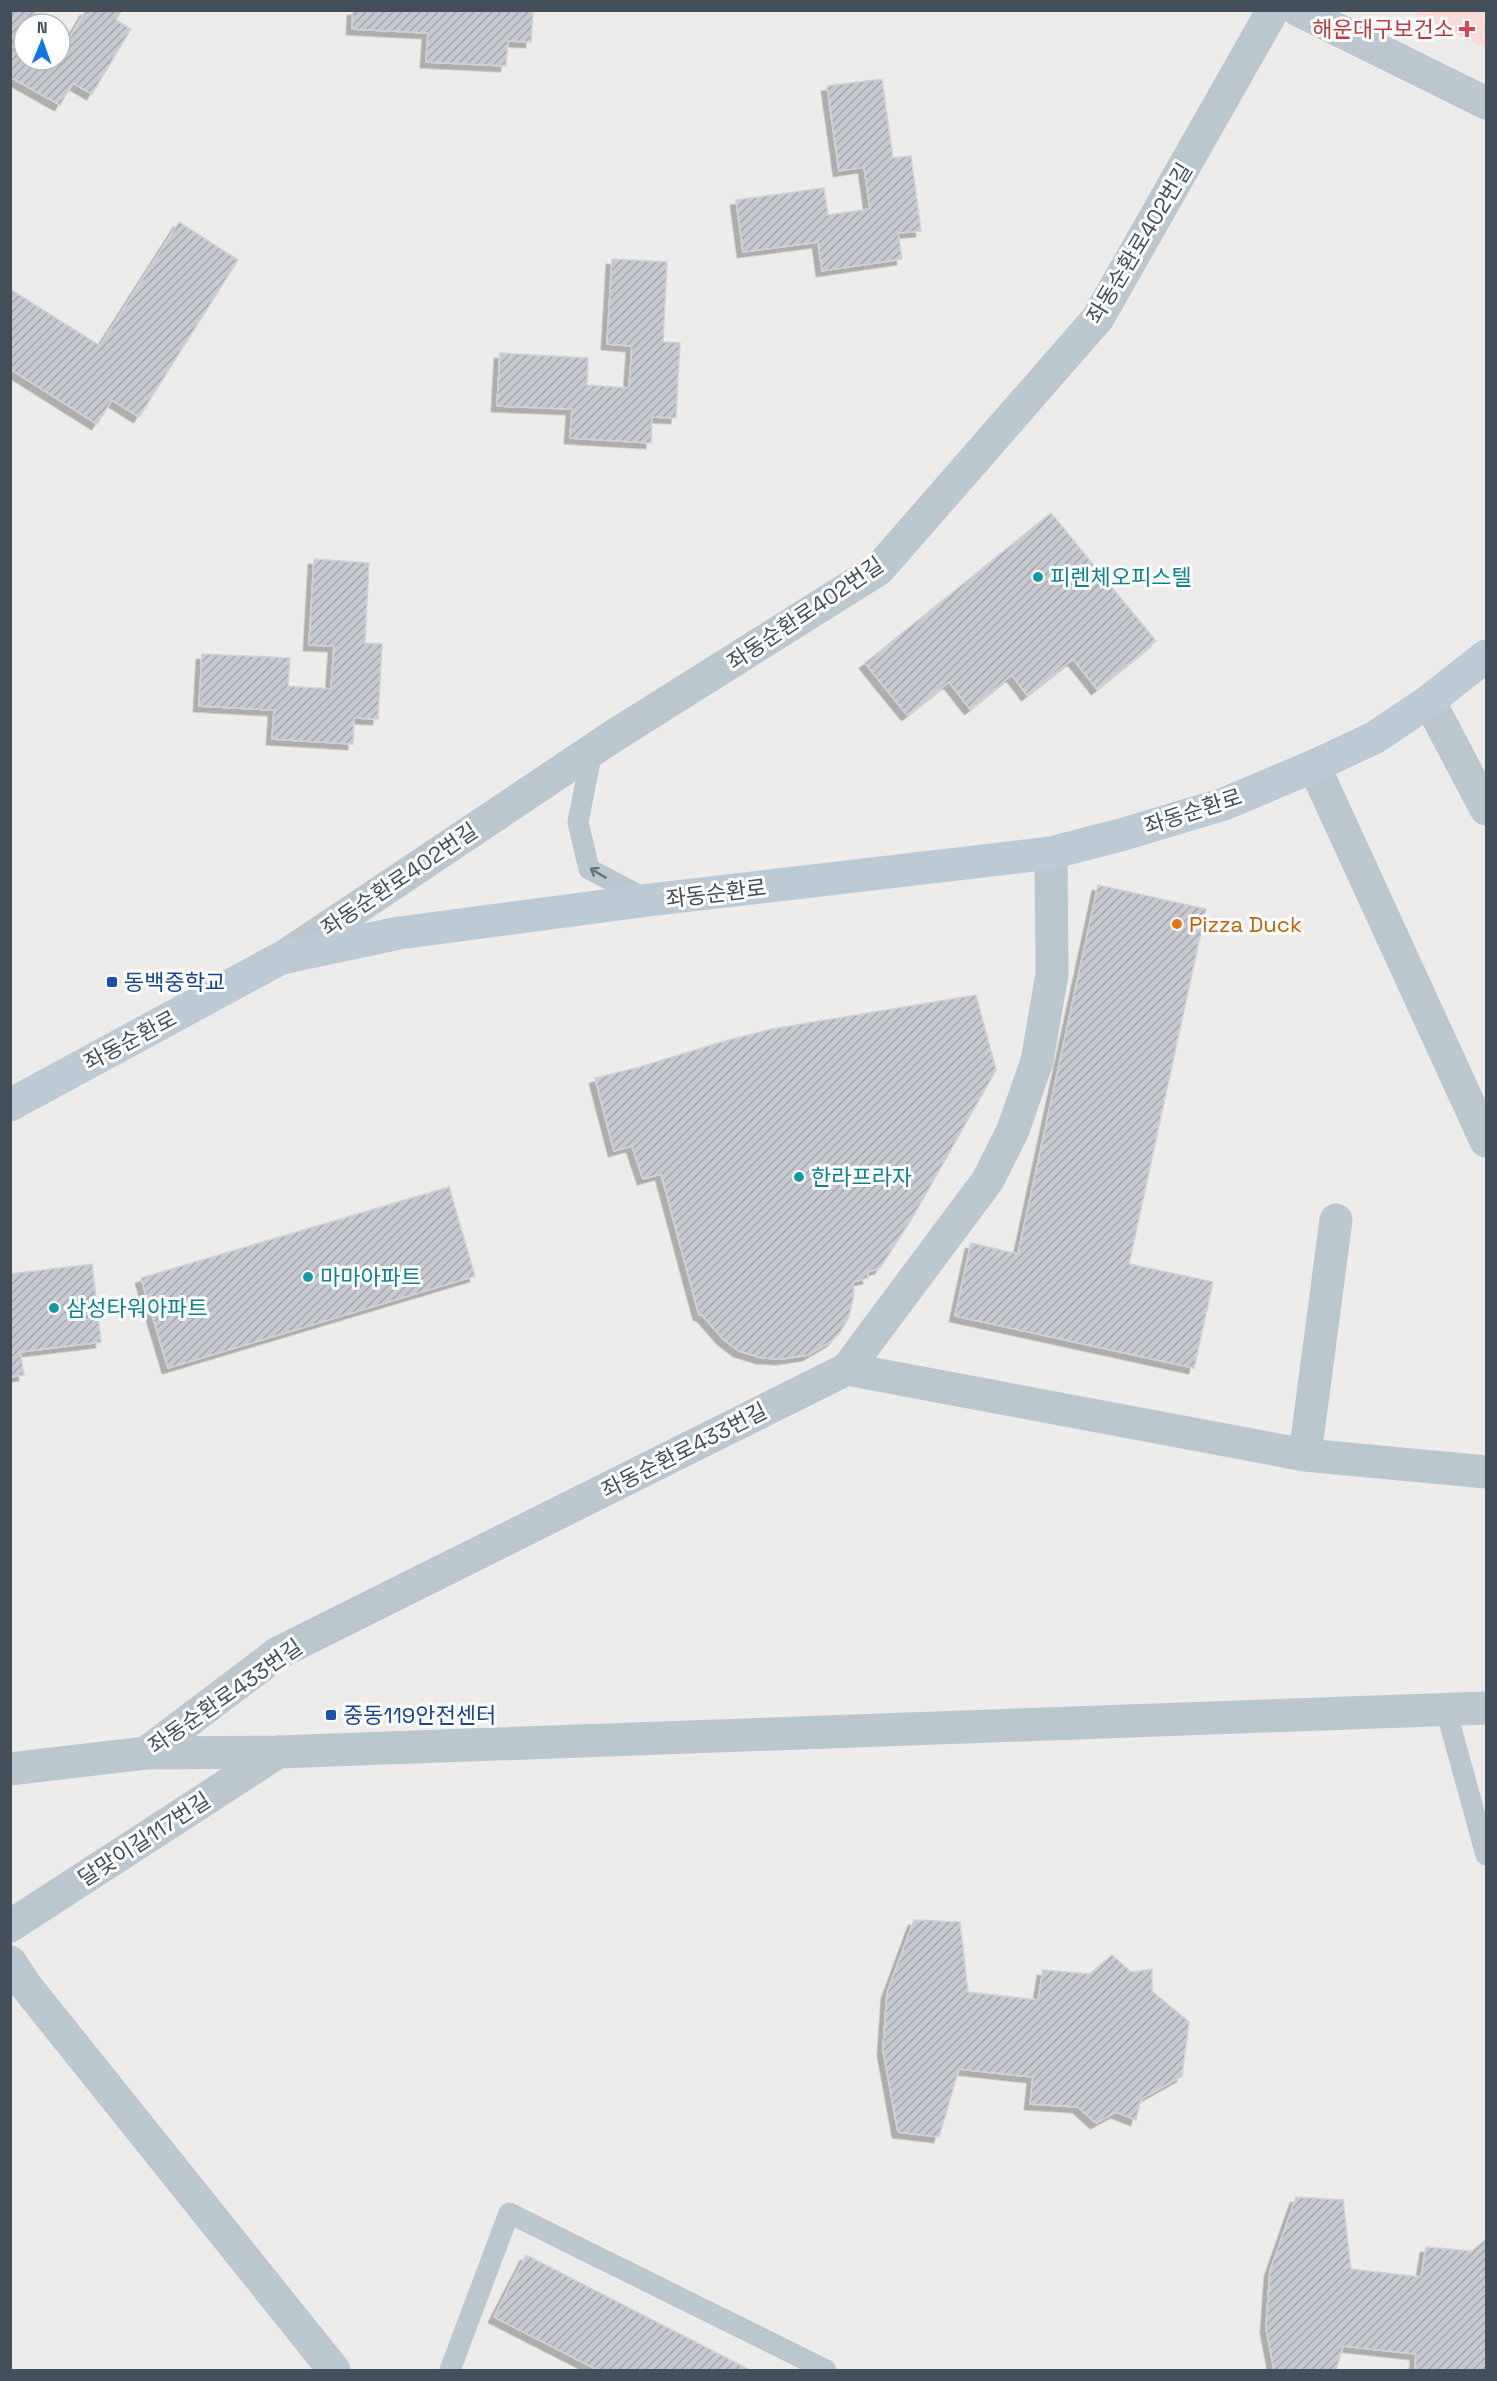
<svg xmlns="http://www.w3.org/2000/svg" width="1497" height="2381" font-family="'Space Grotesk','Noto Sans KR',sans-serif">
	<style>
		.medical { fill: #fcdad8 }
		.building { fill: url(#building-hatch); stroke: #cfd2d8; stroke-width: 1.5; filter: url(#shadow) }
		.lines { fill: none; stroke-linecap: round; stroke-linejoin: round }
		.service { stroke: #bbc7cf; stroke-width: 21 }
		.minor { stroke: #bbc7cf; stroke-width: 33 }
		.tertiary { stroke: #bbc7cf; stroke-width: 33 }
		.secondary { stroke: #bccad6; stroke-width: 33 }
		.oneway { stroke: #67747d }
		.health-dot { fill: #e0444e; stroke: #fff; stroke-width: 2 }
		.culture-dot { fill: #0f9aa8; stroke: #fff; stroke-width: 2 }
		.food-dot { fill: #e8710a; stroke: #fff; stroke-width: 2 }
		.transit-dot { fill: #1a4fb4; stroke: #fff; stroke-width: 2 }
		.labels { text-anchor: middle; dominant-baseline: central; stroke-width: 6; stroke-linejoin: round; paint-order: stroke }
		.health-label { font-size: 22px; fill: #be3a42; stroke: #fff; text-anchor: end }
		.street-label { font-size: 22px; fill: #43505a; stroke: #fff }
		.culture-label { font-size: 22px; fill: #0d838f; stroke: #fff; text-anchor: start }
		.food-label { font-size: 22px; fill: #c56008; stroke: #fff; text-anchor: start }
		.transit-label { font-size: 22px; fill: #164399; stroke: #fff; text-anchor: start }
	</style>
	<defs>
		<pattern id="building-hatch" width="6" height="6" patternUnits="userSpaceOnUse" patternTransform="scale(1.5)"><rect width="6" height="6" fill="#c8cad1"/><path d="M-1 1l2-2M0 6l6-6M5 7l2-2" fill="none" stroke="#a4a6ad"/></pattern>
		<filter id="shadow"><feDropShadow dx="-5.5" dy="5.5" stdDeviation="0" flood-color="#0004"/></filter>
	</defs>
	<rect width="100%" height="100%" fill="#eeebeb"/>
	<path class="medical" d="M1409,11H1486V48Z"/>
	<path class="building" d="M10,10H37L29,24H24V60H60V43L65,46L86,10H122L116,20L131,29L92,94L73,83L60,105L10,77Z
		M353,10H533L531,42L508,41L506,66L426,62L428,33L352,29Z
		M882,79L893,158L911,156L921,231L898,233L902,259L822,271L818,242L743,252L736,200L824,188L828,215L870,209L864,167L839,171L827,86Z
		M179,222L238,260L139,417L112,400L97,424L10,369V289L100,346Z
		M612,259L667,262L663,342L680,343L676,418L652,417L651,443L570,438L572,409L497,406L500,353L588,358L587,385L629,388L632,346L607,344Z
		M1051,513L1156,641L1097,689L1073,659L1027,695L1012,675L970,709L949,682L907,715L865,663Z
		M314,559L369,563L365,643L382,644L378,719L354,718L353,744L272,739L274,710L199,706L202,654L290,658L288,686L331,689L334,646L309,645Z
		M1098,885L1206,909L1129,1264L1213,1282L1194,1368L955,1316L971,1243L1018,1254Z
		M976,995L996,1070L911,1220L880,1268L867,1272L868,1278L853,1282L854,1294L849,1317L840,1332L832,1341L808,1355L782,1359L762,1358L739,1351L723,1339L702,1315H699L661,1174L643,1179L632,1146L614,1151L595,1078L640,1067L721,1042L772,1029Z
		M449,1187L475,1276L168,1368L141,1278Z
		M92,1264L101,1342L20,1352L24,1375L10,1377V1274Z
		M914,1920L960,1922L968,1992L1038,2000L1043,1970L1090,1974L1112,1955L1131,1972L1152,1969V1991L1189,2022L1182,2076L1141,2099L1136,2120L1116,2112L1096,2123L1078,2107L1030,2104L1033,2077L959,2069L939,2137L898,2132L883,2050L887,1993Z
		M1296,2197L1343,2200L1351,2269L1421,2277L1426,2247L1472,2251L1486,2239V2370H1415L1416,2354L1343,2346L1336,2370H1274L1266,2328L1270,2271Z
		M526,2255L750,2370H598L494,2317Z"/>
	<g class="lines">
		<path class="service" d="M592,751L578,822L589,869L648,900
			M1446,1710L1486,1855
			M450,2370L509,2213L826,2370"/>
		<path class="minor" d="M1298,10L1486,103
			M1429,701L1486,809
			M1314,766L1486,1141
			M847,1369L1305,1455L1486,1472
			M1305,1455L1336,1220
			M10,1926L278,1752
			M10,1962L26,1986L334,2370"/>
		<path class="tertiary" d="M282,958L612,737L879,569L1098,318L1273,10
			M146,1753L278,1653L847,1369L988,1180L1013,1130L1037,1061L1052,974L1051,853
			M10,1769L146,1753L278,1752L1486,1708"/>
		<path class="secondary" d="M10,1105L281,958L399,933L649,900L1051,853L1124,834L1224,804L1314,766L1374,738L1429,701L1486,656"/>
	</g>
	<defs><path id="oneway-shaft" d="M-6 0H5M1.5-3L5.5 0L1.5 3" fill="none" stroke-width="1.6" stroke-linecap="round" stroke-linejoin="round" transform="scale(1.5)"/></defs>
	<use class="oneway" href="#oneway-shaft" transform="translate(598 873) rotate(-149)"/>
	<path class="health-dot" d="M1464 20h6v6h6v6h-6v6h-6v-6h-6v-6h6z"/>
	<g class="culture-dot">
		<circle cx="1038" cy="577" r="6"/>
		<circle cx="799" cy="1177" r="6"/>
		<circle cx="308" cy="1277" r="6"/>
		<circle cx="54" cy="1308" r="6"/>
	</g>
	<circle class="food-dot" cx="1177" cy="924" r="6"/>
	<g class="transit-dot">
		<rect x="106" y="976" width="12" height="12" rx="3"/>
		<rect x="325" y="1709" width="12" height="12" rx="3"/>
	</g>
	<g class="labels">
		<g class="health-label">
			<text x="1454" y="29">해운대구보건소</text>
		</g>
		<g class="street-label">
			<text transform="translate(1139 243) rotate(-59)">좌동순환로402번길</text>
			<text transform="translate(805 613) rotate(-34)">좌동순환로402번길</text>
			<text transform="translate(1193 811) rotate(-18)">좌동순환로</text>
			<text transform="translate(399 879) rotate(-34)">좌동순환로402번길</text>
			<text transform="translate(716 893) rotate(-7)">좌동순환로</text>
			<text transform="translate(130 1040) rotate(-28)">좌동순환로</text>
			<text transform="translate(684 1450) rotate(-27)">좌동순환로433번길</text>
			<text transform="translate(225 1696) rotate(-35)">좌동순환로433번길</text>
			<text transform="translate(144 1839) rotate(-33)">달맞이길117번길</text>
		</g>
		<g class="culture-label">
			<text x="1050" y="577">피렌체오피스텔</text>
			<text x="811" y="1177">한라프라자</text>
			<text x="320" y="1277">마마아파트</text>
			<text x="66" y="1308">삼성타워아파트</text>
		</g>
		<g class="food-label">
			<text x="1189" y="924">Pizza Duck</text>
		</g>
		<g class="transit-label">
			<text x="124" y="982">동백중학교</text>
			<text x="343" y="1715">중동119안전센터</text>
		</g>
	</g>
	<rect width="1497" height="2381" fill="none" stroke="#43505a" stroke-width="24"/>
	<g transform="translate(42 42) rotate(1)"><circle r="28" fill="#ffffff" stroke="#b4b9bd" stroke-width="1.5"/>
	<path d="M0-4.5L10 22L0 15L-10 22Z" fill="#0f74e5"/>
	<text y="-9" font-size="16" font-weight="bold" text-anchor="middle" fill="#43505a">N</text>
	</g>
</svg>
